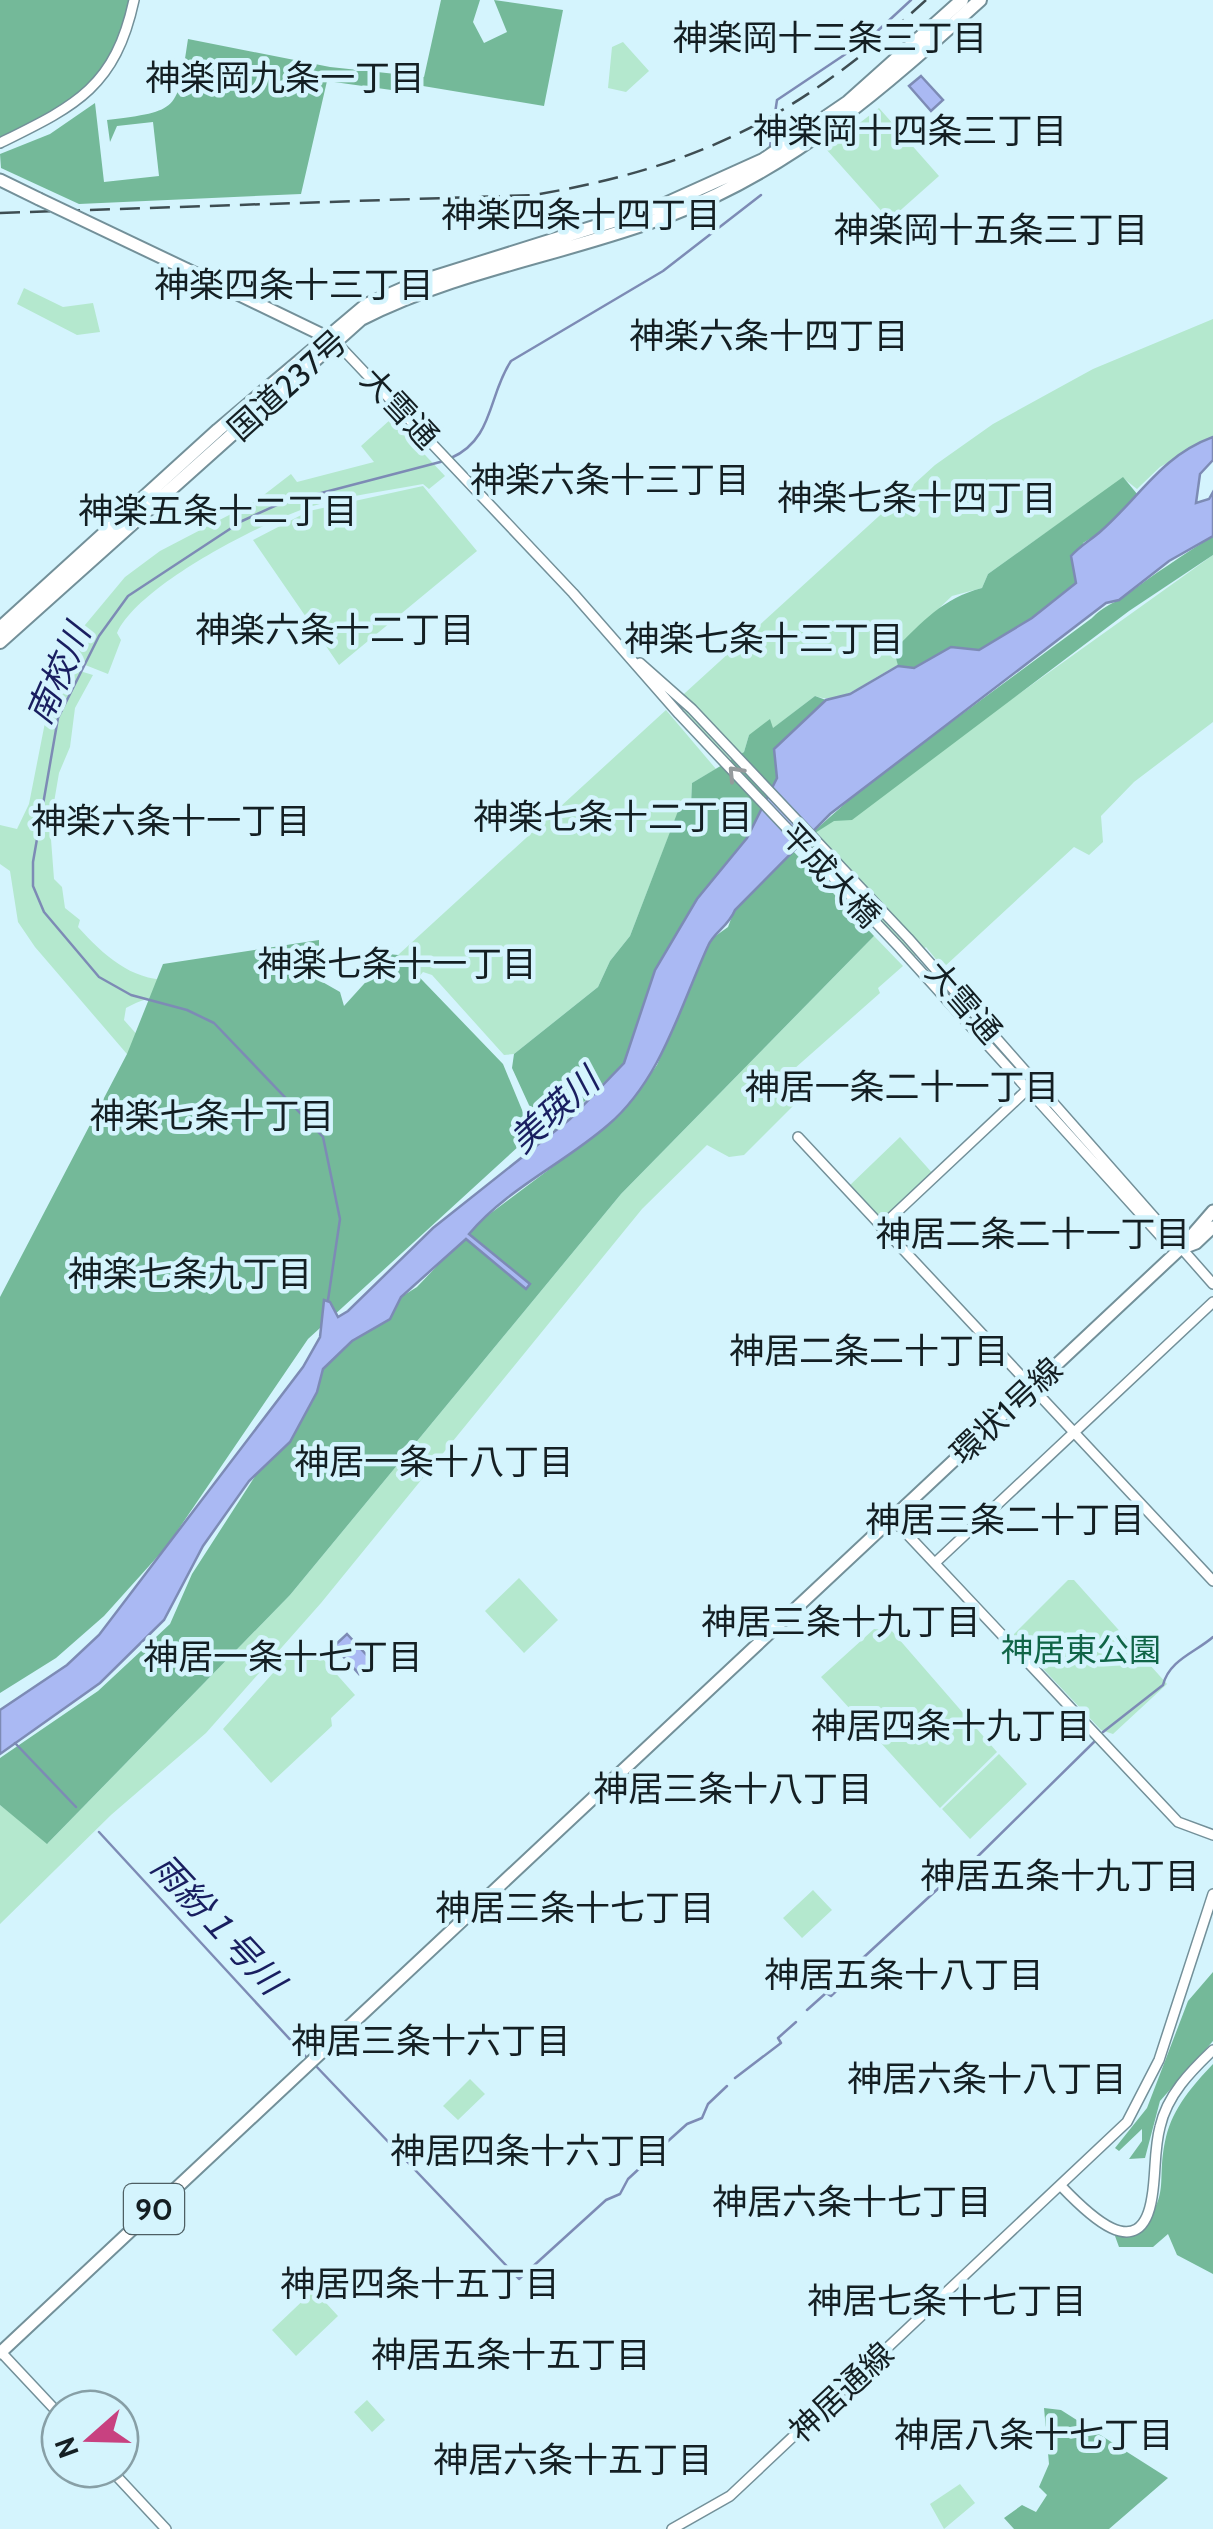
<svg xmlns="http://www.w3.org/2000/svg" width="1213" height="2529" font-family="Cabin,'Noto Sans JP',sans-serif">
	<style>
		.green { fill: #b4e8ce }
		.forest { fill: #74b999 }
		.water { fill: #aab9f3; stroke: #7d8bb5; stroke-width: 2.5 }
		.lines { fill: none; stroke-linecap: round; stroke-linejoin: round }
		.stream { stroke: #7d8bb5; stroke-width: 2.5 }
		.minor-casing { stroke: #739099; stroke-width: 12 }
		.major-casing { stroke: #739099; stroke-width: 15 }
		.highway-casing { stroke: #739099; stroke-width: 16 }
		.minor { stroke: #fff; stroke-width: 9 }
		.major { stroke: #fff; stroke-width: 11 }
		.highway { stroke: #fff; stroke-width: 12 }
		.rail { stroke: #3e4d52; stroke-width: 2.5; stroke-dasharray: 20 10; stroke-linecap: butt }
		.major-bridge-casing { stroke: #739099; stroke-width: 15; stroke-linecap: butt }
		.major-bridge { stroke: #fff; stroke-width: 11 }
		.oneway { stroke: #959a9c }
		.labels { text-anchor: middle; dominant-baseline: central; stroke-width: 9; stroke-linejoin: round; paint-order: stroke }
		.shield { fill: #d4f4fd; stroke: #4e5f64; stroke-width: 2.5 }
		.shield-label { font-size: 30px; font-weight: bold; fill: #141f23 }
		.street-label { font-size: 32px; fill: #141f23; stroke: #d4f4fd }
		.park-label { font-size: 32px; fill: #106547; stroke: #d4f4fd }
		.neighbourhood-label { font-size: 35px; fill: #141f23; stroke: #d4f4fd }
		.water-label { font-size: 35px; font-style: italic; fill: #191e60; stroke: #d4f4fd }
	</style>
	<rect width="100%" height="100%" fill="#d4f4fd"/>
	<path class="green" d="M623,42L649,71L626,92L608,88L612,47Z
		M879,108L939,176L894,216L885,215L826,149Z
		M24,288L63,307L93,303L100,332L77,335L17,304Z
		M1213,319V437L1160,467L1137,489L1123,478L988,574L982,588L952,596L895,650L898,666C871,676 844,707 815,696L772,729L749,735L744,752L728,762L674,703L935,465L993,424L1093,369Z
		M391,419L445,476L429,489L423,484C386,491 345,496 309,507C259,524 139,585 117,633L121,640L108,674L60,655L125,577L160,551L256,501L291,474L297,482L374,462L361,446Z
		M423,486L477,551L339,665L253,540L309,511Z
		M1213,555V722L1134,782L1101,816L1103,842L1089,855L1074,847L943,968L926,947L914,957L804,840L960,736Z
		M70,668L93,675L75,708L70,747L59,773L50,826L54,879L62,887L65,908L80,920L78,927C109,961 141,989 191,977C210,990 273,1039 278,1058L300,1068L320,1062L325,1043L398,955L666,710L716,769L692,783L691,805L678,812L630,936L610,961L598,987L514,1054L504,1055L432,975L423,972L392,1009L357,1099L321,1116C261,1107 222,954 126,1008L124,1020L231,1141L239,1167V1228L226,1263L181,1318L211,1338L215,1348L193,1400L158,1430L133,1427L98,1395L0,1493V1458L93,1365L112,1340L158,1307L192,1265L207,1256L222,1196L212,1153L35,947L18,922L10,871L0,864V825L17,829L29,804L50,697Z
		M874,936L903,966L878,988L880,993L794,1069L811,1088L744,1155L729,1157L707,1145L642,1209L321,1603L206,1733L111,1815L0,1924V1805L48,1843L290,1595L621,1194Z
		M900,1137L935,1176L881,1227L847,1188Z
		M519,1578L558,1620L524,1653L485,1611Z
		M1068,1580H1074L1167,1684L1113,1734L1101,1730L1012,1636Z
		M874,1629L891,1630L997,1752L940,1808L821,1677Z
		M290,1654L323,1659L355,1695L331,1718L332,1726L271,1783L223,1729Z
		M999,1754L1027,1784L970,1839L942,1809Z
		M813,1890L832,1910L802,1938L783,1918Z
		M470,2079L485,2094L458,2120L443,2106Z
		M314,2290L338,2316L296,2356L272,2330Z
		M367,2400L385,2420L372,2432L354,2412Z
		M960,2484L975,2503L944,2529L930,2504Z"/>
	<path class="forest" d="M0,0H130C110,82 72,105 0,140Z
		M441,0H480L473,22L484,43L507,32L494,0L563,10L544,106L423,86L420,94L327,81L301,194L79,204L1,168L0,154L50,134L95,103L104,182L159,176L153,122L117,126L110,142L107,120C180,111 177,111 188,39L330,67L424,77Z
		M1123,477L1138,495L1101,532L1083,543L1076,583L1032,618L979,650L951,647L914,668L898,666L894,650C922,622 943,598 982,588L988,574Z
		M1213,536V555L1129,611L852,820L834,821L804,840L866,785L1092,618C1103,606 1113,604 1125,596C1154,574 1183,555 1213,536Z
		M815,696L826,700L774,749L777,778L747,838L697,899L655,970L624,1063L545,1140L512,1068L514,1054L598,987L610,961L630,936L678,811L691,805L692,783L744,752L749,735L770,719L773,728Z
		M793,851L874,936L621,1194L290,1595L47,1844L0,1805V1758L98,1691L170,1624L192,1574L261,1467L290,1442L317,1392L323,1369L352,1341L390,1319L401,1297L417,1287L479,1222L611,1123L634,1097L657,1065L710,940L728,927L734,911Z
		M319,940V980L340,992L344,1006L373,974L362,965L369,952L398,955L503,1064L532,1134L308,1339L167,1546L104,1616L56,1658L0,1693V1297L127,1054L163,964Z
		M1213,1972V2041L1160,2101L1145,2158L1129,2159L1142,2141V2129L1119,2151L1115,2148L1147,2108L1188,2001Z
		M1213,2064V2274L1177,2255L1168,2234L1153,2247H1119L1115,2236L1137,2234C1173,2192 1155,2184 1166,2137C1173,2108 1193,2085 1213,2064Z
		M1044,2408L1061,2410L1168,2478L1109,2529H1014L1004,2518L1022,2505L1036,2512L1047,2495L1039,2487L1049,2464Z"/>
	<path class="water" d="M921,76L943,100L931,111L909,86Z
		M1213,437V460L1200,474L1196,503L1209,499L1213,492V536L1169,561L1119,600L1106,603L830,814L735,910C728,927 714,932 708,946C680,1007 661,1080 608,1125C563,1164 508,1188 469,1234L530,1284L526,1289L466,1239L401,1297L390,1319L352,1341L323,1369L317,1392L290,1442L249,1481L203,1546L164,1620L100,1683L0,1754V1710L67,1665L99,1635L303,1367L320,1337L324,1300L330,1302L338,1317L348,1311L433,1228L570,1119L624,1063L655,970L697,899L747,838L777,778L774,749L826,700L850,694L898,666L914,668L951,647L979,650L1032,618L1076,583L1071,556C1081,545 1091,540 1101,531C1140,497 1161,456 1213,437Z
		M347,1634L373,1662L359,1674L334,1646Z"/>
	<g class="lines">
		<path class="stream" d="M770,147L777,100L871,37L911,0
			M451,458C494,439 488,395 511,361L663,271L761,195
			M328,1300L340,1219L323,1137L214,1023L187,1010L131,995L99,977L44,912L33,886V862L58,718L99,636L128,596L242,521L279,504L444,461
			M1103,1732L1163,1685C1169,1660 1196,1652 1213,1637
			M15,1743L76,1807
			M99,1832L308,2059
			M956,1869L970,1864L1095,1741
			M807,2010L826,1993L831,1996L853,1975L851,1969L942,1885
			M314,2064L519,2279L606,2200L620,2194L628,2179L655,2154
			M735,2078L781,2043L778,2038L796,2022
			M667,2142L687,2124L702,2118L708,2104L727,2086"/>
		<defs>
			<path id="minor" d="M0,143C75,106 115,88 134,0
				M335,341L573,593L679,714L898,946L1164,1240L1180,1249
				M640,663L692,709L908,938L1213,1284
				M798,1137L1213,1581
				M881,1227L1029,1088
				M892,1518L1178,1822L1213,1835
				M936,1562L1213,1302
				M1062,2187C1085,2211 1141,2269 1152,2197C1156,2174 1154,2149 1160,2127C1167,2095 1191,2071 1213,2050
				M0,2351L60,2415
				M110,2469L166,2529
				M672,2529L730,2496L1127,2122L1159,2060L1213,1894"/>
			<path id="major" d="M0,180L39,199
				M188,270L335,341
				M1180,1249L1196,1243L1213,1227
				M0,2353L1180,1249L1213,1211"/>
			<path id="highway" d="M0,628L218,430L366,305L416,283L661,206L763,160L848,102L962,0
				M0,642L361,319C459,269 568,254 670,215C792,169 885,86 980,0"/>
		</defs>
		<use href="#minor" class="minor-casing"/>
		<use href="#major" class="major-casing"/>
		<use href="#highway" class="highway-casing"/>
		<use href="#minor" class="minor"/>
		<use href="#major" class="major"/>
		<use href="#highway" class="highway"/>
		<path class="rail" d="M0,213L534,195C703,166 800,115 926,0"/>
		<defs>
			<path id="major-bridge" d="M39,199L188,270"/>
		</defs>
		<use href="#major-bridge" class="major-bridge-casing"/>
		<use href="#major-bridge" class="major-bridge"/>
	</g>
	<defs><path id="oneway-chevron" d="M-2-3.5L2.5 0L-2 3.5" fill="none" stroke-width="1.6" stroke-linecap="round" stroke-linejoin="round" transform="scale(2.5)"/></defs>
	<use class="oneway" href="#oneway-chevron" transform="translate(735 773) rotate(-133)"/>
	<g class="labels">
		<rect class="shield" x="124" y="2184" width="60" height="50" rx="8"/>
		<g class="shield-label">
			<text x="154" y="2209">90</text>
		</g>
		<g class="street-label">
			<text transform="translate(287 385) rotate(-42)">国道237号</text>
			<text transform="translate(400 408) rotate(47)">大雪通</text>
			<text transform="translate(831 875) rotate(47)">平成大橋</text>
			<text transform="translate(964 1002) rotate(49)">大雪通</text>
			<text transform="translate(1006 1411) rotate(-43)">環状1号線</text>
			<text transform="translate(841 2392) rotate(-43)">神居通線</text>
		</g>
		<g class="park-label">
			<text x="1081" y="1649">神居東公園</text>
		</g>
		<g class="neighbourhood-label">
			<text x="830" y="37">神楽岡十三条三丁目</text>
			<text x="285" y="77">神楽岡九条一丁目</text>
			<text x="910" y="130">神楽岡十四条三丁目</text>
			<text x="581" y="214">神楽四条十四丁目</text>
			<text x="991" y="229">神楽岡十五条三丁目</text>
			<text x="294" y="284">神楽四条十三丁目</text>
			<text x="769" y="335">神楽六条十四丁目</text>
			<text x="610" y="479">神楽六条十三丁目</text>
			<text x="917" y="497">神楽七条十四丁目</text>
			<text x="218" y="510">神楽五条十二丁目</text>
			<text x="335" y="629">神楽六条十二丁目</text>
			<text x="764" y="638">神楽七条十三丁目</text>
			<text x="613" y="816">神楽七条十二丁目</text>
			<text x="171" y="820">神楽六条十一丁目</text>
			<text x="397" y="963">神楽七条十一丁目</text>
			<text x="902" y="1086">神居一条二十一丁目</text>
			<text x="212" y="1115">神楽七条十丁目</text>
			<text x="1033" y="1233">神居二条二十一丁目</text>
			<text x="190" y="1273">神楽七条九丁目</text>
			<text x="869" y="1350">神居二条二十丁目</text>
			<text x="434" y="1461">神居一条十八丁目</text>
			<text x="1005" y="1519">神居三条二十丁目</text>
			<text x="841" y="1621">神居三条十九丁目</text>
			<text x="283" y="1656">神居一条十七丁目</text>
			<text x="951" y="1725">神居四条十九丁目</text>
			<text x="733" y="1788">神居三条十八丁目</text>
			<text x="1060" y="1875">神居五条十九丁目</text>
			<text x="575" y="1907">神居三条十七丁目</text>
			<text x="904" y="1974">神居五条十八丁目</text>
			<text x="431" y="2040">神居三条十六丁目</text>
			<text x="987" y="2078">神居六条十八丁目</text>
			<text x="530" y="2150">神居四条十六丁目</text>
			<text x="852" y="2201">神居六条十七丁目</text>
			<text x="420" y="2283">神居四条十五丁目</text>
			<text x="947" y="2300">神居七条十七丁目</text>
			<text x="511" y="2354">神居五条十五丁目</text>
			<text x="1034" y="2434">神居八条十七丁目</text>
			<text x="573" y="2459">神居六条十五丁目</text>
		</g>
		<g class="water-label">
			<text transform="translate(58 674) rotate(-66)">南校川</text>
			<text transform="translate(554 1110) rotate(-42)">美瑛川</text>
			<text transform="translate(218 1924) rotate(47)">雨紛１号川</text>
		</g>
	</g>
	<g transform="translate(90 2439) rotate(250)"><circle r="48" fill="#d4f4fd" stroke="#879fa6" stroke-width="2.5"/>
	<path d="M0-8L18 38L0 25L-18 38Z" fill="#c84180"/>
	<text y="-15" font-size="28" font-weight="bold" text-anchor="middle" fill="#141f23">N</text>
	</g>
</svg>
